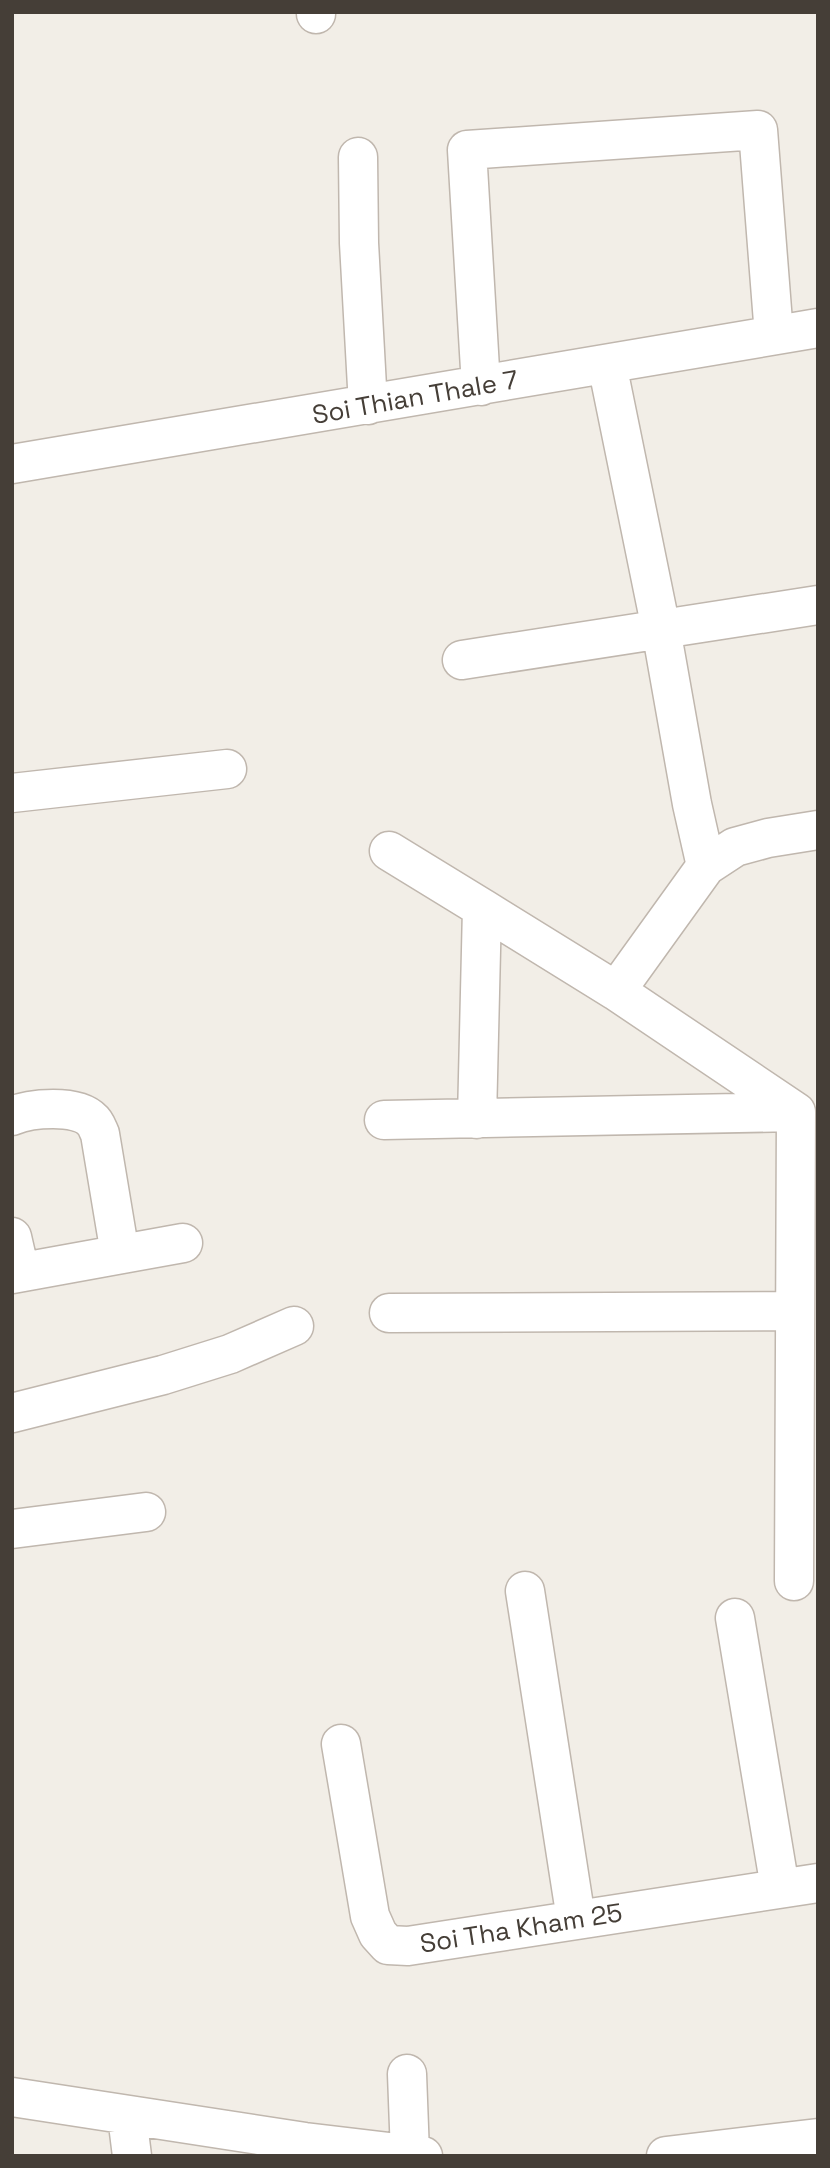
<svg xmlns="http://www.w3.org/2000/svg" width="830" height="2168" font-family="'Space Grotesk',sans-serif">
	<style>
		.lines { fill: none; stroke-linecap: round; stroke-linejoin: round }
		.minor-casing { stroke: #c0b7ae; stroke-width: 41 }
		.minor { stroke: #fff; stroke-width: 38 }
		.labels { text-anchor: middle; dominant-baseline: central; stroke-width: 7; stroke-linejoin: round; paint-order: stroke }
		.street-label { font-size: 26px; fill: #453e37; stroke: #fff }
	</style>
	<rect width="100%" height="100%" fill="#f2eee7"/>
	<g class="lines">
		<defs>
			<path id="minor" d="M316,12V14
				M358,157L359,243L368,405
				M607,364L661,629L692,804L706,866
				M481,386L467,150L758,130L774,335
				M12,464L818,328
				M462,660L818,605
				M12,793L227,769
				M389,851L482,908
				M616,991L706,866L735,847L768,838L818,830
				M12,1116C30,1108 77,1104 92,1120C96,1123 98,1130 100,1134L120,1254
				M477,1119L482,908L616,991L796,1112
				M384,1120L796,1112
				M12,1237L20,1272
				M12,1274L183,1243
				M389,1313L795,1311
				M12,1413L163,1375L230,1354L294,1326
				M12,1529L146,1512
				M794,1581L796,1112
				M525,1591L576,1919
				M735,1618L780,1888
				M341,1744L370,1916L378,1934L388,1945L408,1946L818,1883
				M407,2074L410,2154
				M12,2097L305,2142L423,2156
				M127,2116L132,2156
				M666,2156L818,2138"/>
		</defs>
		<use href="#minor" class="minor-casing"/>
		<use href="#minor" class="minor"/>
	</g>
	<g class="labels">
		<g class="street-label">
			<text transform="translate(415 397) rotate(-10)">Soi Thian Thale 7</text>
			<text transform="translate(521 1928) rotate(-9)">Soi Tha Kham 25</text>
		</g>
	</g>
	<rect width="830" height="2168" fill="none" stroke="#453e37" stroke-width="28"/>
</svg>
